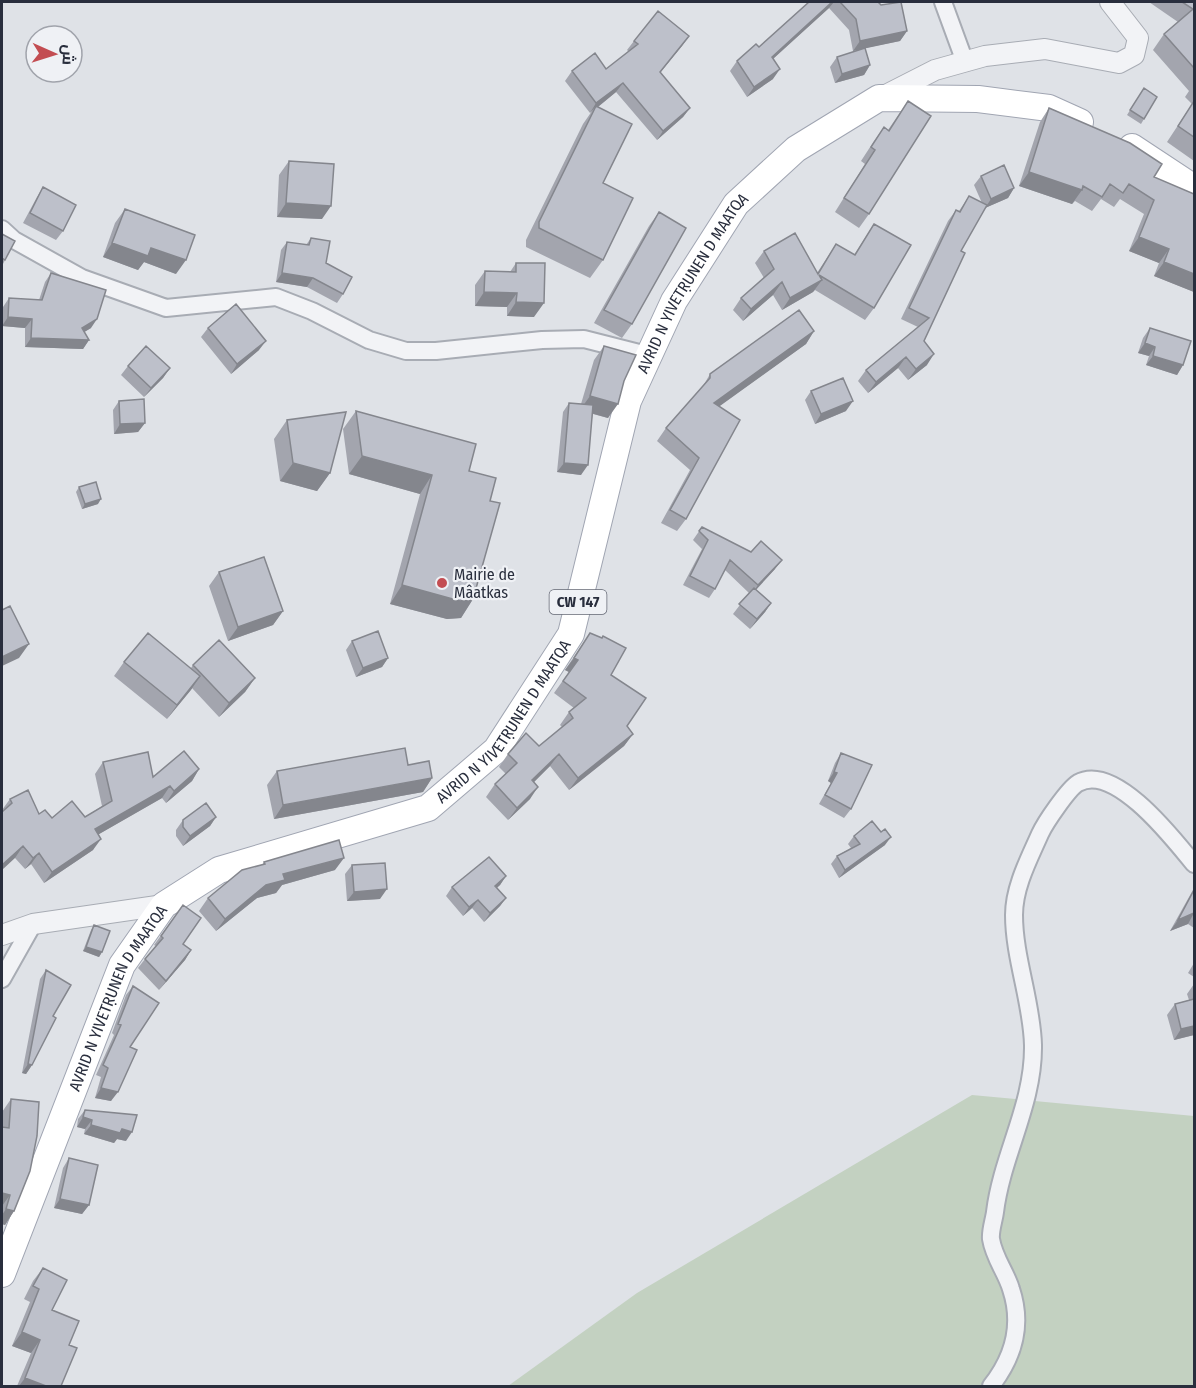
<svg xmlns="http://www.w3.org/2000/svg" width="1196" height="1388" font-family="'Fira Sans Condensed',Cairo,sans-serif">
	<style>
		.green { fill: #c3d1c1 }
		.lines { fill: none; stroke-linecap: round; stroke-linejoin: round }
		.minor-casing { stroke: #a8acb4; stroke-width: 20 }
		.tertiary-casing { stroke: #a8acb4; stroke-width: 22 }
		.primary-casing { stroke: #a0a5b2; stroke-width: 28 }
		.minor { stroke: #f2f3f6; stroke-width: 16 }
		.tertiary { stroke: #f2f3f6; stroke-width: 20 }
		.primary { stroke: #fff; stroke-width: 26 }
		.wall { fill: #a3a5ae }
		.shaded-wall { fill: #84868d }
		.building { fill: #bdc0ca; stroke: #84868d; stroke-width: 1.5 }
		.poi-dot { fill: #c34d52; stroke: #eff1f5; stroke-width: 2 }
		.labels { text-anchor: middle; dominant-baseline: central; stroke-width: 4.5; stroke-linejoin: round; paint-order: stroke }
		.shield { fill: #eff1f5; stroke: #646874; stroke-width: 1.5 }
		.shield-label { font-size: 15px; font-weight: bold; fill: #292e3d }
		.street-label { font-size: 16px; fill: #292e3d; stroke: #eff1f5 }
		.poi-label { font-size: 16px; fill: #292e3d; stroke: #eff1f5; text-anchor: start }
	</style>
	<rect width="100%" height="100%" fill="#dfe2e7"/>
	<path class="green" d="M972,1095L1194,1116V1386H508L637,1293Z"/>
	<g class="lines">
		<defs>
			<path id="minor" d="M943,2L965,62
				M2,229L14,240L82,278L166,308L276,297L312,311L369,340L406,351H436L542,340L584,339L647,355
				M2,979L33,924
				M991,1386C1013,1358 1023,1325 1011,1289C1006,1272 994,1258 991,1239C990,1231 994,1220 995,1212C1002,1155 1034,1104 1033,1045C1032,1002 1014,958 1014,915C1014,887 1029,859 1040,834C1045,823 1068,789 1078,783C1115,762 1175,841 1194,864"/>
			<path id="tertiary" d="M882,97L935,70L985,56L1045,49L1119,63L1134,55L1138,38L1110,2
				M2,935L33,924L164,905"/>
			<g id="primary">
				<path d="M1132,147L1194,188"/>
				<path id="s1" d="M2,1274L122,965L164,905L219,870L428,808L496,750L571,634L628,401L674,301L736,204L796,149L879,98L978,99L1049,108L1080,122"/>
			</g>
		</defs>
		<use href="#minor" class="minor-casing"/>
		<use href="#tertiary" class="tertiary-casing"/>
		<use href="#primary" class="primary-casing"/>
		<use href="#minor" class="minor"/>
		<use href="#tertiary" class="tertiary"/>
		<use href="#primary" class="primary"/>
	</g>
	<path class="wall" d="M809,2H878L907,31L900,41L865,48L870,65L864,75L835,83L830,67L837,57L864,49L853,51L849,30L829,8L773,59V79L747,97L730,71L737,61L759,47Z
		M1149,2H1194V161L1167,142L1192,104L1185,97L1189,91L1153,50L1164,34L1178,22Z
		M689,36L660,73L690,108L683,117L657,140L616,92L598,107L603,183V260L590,278L526,247V240L583,124L592,111L590,113L565,81L572,71L606,69L629,52L627,50L634,41Z
		M1144,88L1157,97L1141,124L1127,115Z
		M908,101L869,214L859,228L835,212L865,164L861,161L874,141L884,127L888,130Z
		M1049,108L1154,177L1194,194V292L1154,276L1159,263L1129,251L1144,214L1120,199L1114,207L1101,199L1092,211L1075,201L1072,204L1019,186L1040,122Z
		M289,161L322,219L277,217L279,175Z
		M981,176L1014,188L1008,198L985,208L961,251L924,341L927,365L908,380L898,368L868,393L858,381L866,370L918,327L901,319L948,221L956,210L959,211L969,196L982,203L974,185Z
		M43,187L63,231L56,240L23,223L37,197Z
		M125,209L176,274L144,262L138,270L103,257L115,223Z
		M659,212L632,324L622,338L594,323L649,226Z
		M874,224V308L865,320L815,290L813,292L782,310L773,295L743,321L733,310L741,298L764,278L755,263L764,251L817,273L836,244L854,255Z
		M2,234L5,260L2,266Z
		M311,238L343,294L337,303L307,287L276,282L281,250L287,242L306,245Z
		M516,263L534,317L507,316V307L475,306V285L485,271L510,272Z
		M51,273L91,328L84,332L89,340L83,349L25,347V328L2,326L3,307L9,298L39,300L45,282Z
		M208,328L259,350L231,374L201,337Z
		M1150,328L1183,365L1177,375L1146,365L1149,356L1138,353L1143,338Z
		M814,331L806,344L719,406L686,519L677,531L661,523L690,470L657,441L666,428L702,388L710,374Z
		M604,346L624,381L608,418L593,414L581,475L557,472L563,412L569,403L581,404L594,360Z
		M128,366L170,368L163,378L144,397L121,375Z
		M811,391L846,411L815,424L805,400Z
		M119,401L145,423L138,432L114,434L113,410Z
		M356,411L469,471L490,501L473,599L461,618L447,619L390,604L420,494L349,474L343,429Z
		M287,420L330,473L317,491L280,481L274,439Z
		M79,487L98,504L82,509L76,492Z
		M702,527L775,569L756,590L771,603L765,612L750,629L733,614L749,593L725,570L715,589L709,598L683,585L702,549L693,540Z
		M219,572L283,611L273,625L228,641L209,586Z
		M590,633L611,675L627,726L633,734L624,746L569,790L550,766L534,782L530,799L508,820L486,797L495,784L506,774L499,767L508,754L539,746L562,727L560,725L569,712L574,708L554,693L569,672L565,670Z
		M352,641L388,658L382,667L356,677L346,650Z
		M124,662L191,668L193,665L255,678L245,692L219,717L192,688L167,719L114,676Z
		M841,753L851,809L844,818L819,804L831,783L828,781L835,763Z
		M103,762L153,777L199,769L192,781L166,803L162,798L99,834L93,850L44,883L31,864L25,869L15,858L2,810L10,799L39,814L52,818L85,817L102,806L95,774Z
		M408,765L432,778L423,792L274,819L267,785L277,771Z
		M216,817L210,826L183,846L176,836V830L183,820Z
		M854,836L885,845L839,878L831,864L837,856L851,848L848,844Z
		M264,862L335,870L282,885L276,893L257,898L216,931L199,911L208,898L262,865Z
		M352,865L380,899L347,901L345,874Z
		M506,876L500,885L497,888L506,898L500,906L484,922L472,908L463,916L446,896L452,887Z
		M1194,888V928L1188,924L1170,931Z
		M183,905V944L191,950L185,960L159,990L138,968L145,959L156,946L154,945Z
		M94,925L102,952L99,957L83,951L91,930Z
		M1194,963V977L1188,973Z
		M46,970L53,1016L32,1065L26,1074L22,1073L40,979Z
		M1194,984V1035L1174,1040L1167,1015L1175,1004L1189,1000L1187,994Z
		M133,986L130,1047L111,1101L95,1098L101,1077L96,1075L114,1035L112,1033L126,995Z
		M11,1099L14,1211L5,1225L2,1224V1112Z
		M85,1110L126,1141L117,1139L114,1143L84,1134L85,1129L77,1127L78,1119Z
		M69,1158L89,1205L82,1214L54,1208L63,1168Z
		M43,1268L52,1310L69,1345L61,1386H17L31,1353L12,1346L30,1302L24,1299L33,1281Z"/>
	<path class="shaded-wall" d="M832,2H834L829,8L764,67L772,57Z
		M907,31L900,41L853,51L860,41Z
		M689,36L682,46L653,81L660,72Z
		M870,65L864,75L835,83L842,74Z
		M780,69L773,79L747,97L754,87Z
		M623,83L616,92L594,110L596,106L590,113L596,103Z
		M690,108L683,117L657,140L663,131Z
		M1029,172L1082,190L1072,204L1019,186Z
		M1014,188L1008,198L985,208L991,199Z
		M286,203L331,206L322,219L277,217Z
		M1139,237L1169,249L1159,263L1129,251Z
		M112,243L151,248L186,260L176,274L144,262L138,270L103,257Z
		M1164,262L1194,274V292L1154,276Z
		M282,273L313,278L307,287L276,282Z
		M822,280L813,292L782,310L790,298Z
		M782,282L773,295L743,321L751,309Z
		M484,292L517,293L507,307L475,306Z
		M516,302L544,303L534,317L507,316Z
		M8,317L32,319L25,328L2,326Z
		M97,319L91,328L76,337L82,328Z
		M814,331L806,344L706,416L714,403Z
		M31,338L89,340L83,349L25,347Z
		M266,341L259,350L231,374L237,364Z
		M1145,343L1155,347L1149,356L1138,353Z
		M934,354L927,365L908,380L916,369Z
		M1153,356L1183,365L1177,375L1146,365Z
		M906,357L898,368L868,393L876,382Z
		M170,368L163,378L144,397L151,388Z
		M590,396L618,404L608,418L580,410Z
		M853,401L846,411L815,424L821,414Z
		M145,423L138,432L114,434L120,424Z
		M362,456L432,475L420,494L349,474Z
		M293,463L330,473L317,491L280,481Z
		M564,463L588,465L581,475L557,472Z
		M101,499L98,504L82,509L85,504Z
		M782,560L775,569L751,595L758,585Z
		M402,585L473,599L461,618L447,619L390,604Z
		M771,603L765,612L750,629L757,619Z
		M283,611L273,625L228,641L238,627Z
		M29,644L19,658L2,666V657Z
		M388,658L382,667L356,677L363,668Z
		M574,658L578,660L569,672L565,670Z
		M200,676L191,690L167,719L177,705Z
		M255,678L245,692L219,717L229,703Z
		M633,734L624,746L569,790L578,778Z
		M559,754L550,766L524,792L532,780Z
		M199,769L192,781L166,803L174,791Z
		M834,772L837,773L831,783L828,781Z
		M432,778L423,792L274,819L283,805Z
		M170,786L162,798L87,841L95,829Z
		M538,787L530,799L508,820L517,808Z
		M216,817L210,826L183,846L190,836Z
		M891,837L885,845L839,878L845,870Z
		M101,839L93,850L44,883L52,872Z
		M23,846L15,858L2,870V865Z
		M39,853L31,864L25,869L33,858Z
		M344,858L335,870L282,885L276,893L257,898L216,931L225,919L266,885L283,874Z
		M506,876L500,885L489,894L495,886Z
		M387,889L380,899L347,901L354,892Z
		M506,898L500,906L484,922L490,913Z
		M478,900L472,908L463,916L469,907Z
		M1194,913L1188,924L1170,931L1178,920Z
		M86,947L102,952L99,957L83,951Z
		M191,950L185,960L159,990L166,981Z
		M1194,1026V1035L1174,1040L1181,1029Z
		M28,1064L32,1065L26,1074L22,1073Z
		M101,1088L118,1092L111,1101L95,1098Z
		M83,1117L92,1120L85,1129L77,1127Z
		M91,1125L122,1129L132,1132L126,1141L117,1139L114,1143L84,1134Z
		M2,1193L10,1195L2,1206Z
		M60,1199L89,1205L82,1214L54,1208Z
		M6,1209L14,1211L5,1225L2,1224V1215Z
		M22,1332L40,1340L31,1353L12,1346Z
		M25,1378L46,1386H19Z"/>
	<path class="building" d="M809,2H832L772,57L780,69L754,87L737,61L756,44L759,47Z
		M840,2H878L881,5L901,2L907,31L860,41L856,19Z
		M1182,2H1194V68L1164,34L1193,9Z
		M658,11L689,36L660,72L690,108L663,131L623,83L596,103L572,71L595,53L606,69L638,44L634,41Z
		M865,48L870,65L842,74L837,57Z
		M1144,88L1157,97L1144,119L1130,110Z
		M908,101L931,116L869,214L844,198L875,150L871,147L884,127L889,131Z
		M1194,101V137L1178,126Z
		M596,106L632,124L603,183L633,198L603,260L539,228V222Z
		M1049,108L1130,143L1162,164L1154,177L1194,194V274L1164,262L1169,249L1139,237L1154,200L1129,184L1123,193L1110,184L1102,197L1083,186L1082,190L1029,172Z
		M289,161L334,164L331,206L286,203Z
		M1004,165L1014,188L991,199L981,176Z
		M43,187L76,205L63,231L30,213Z
		M969,196L987,205L961,251L965,253L924,341L934,354L916,369L906,357L876,382L866,370L929,318L909,308L956,210L960,212Z
		M125,209L195,235L186,260L151,248L148,256L112,243Z
		M659,212L686,228L632,324L604,310Z
		M874,224L911,245L874,308L819,275L822,280L790,298L782,282L751,309L741,298L774,269L764,251L795,233L818,274L836,244L855,255Z
		M2,234L15,241L5,260L2,258Z
		M311,238L330,241L326,263L352,277L343,294L313,278L282,273L287,242L309,245Z
		M516,263H545L544,303L516,302L517,293L484,292L485,271L516,272Z
		M51,273L106,290L97,319L82,328L89,340L31,338L32,319L8,317L9,298L42,300Z
		M236,304L266,341L237,364L208,328Z
		M799,310L814,331L714,403L740,420L686,519L670,510L699,458L666,428L710,378V374Z
		M1150,328L1191,341L1183,365L1153,356L1155,347L1145,343Z
		M146,346L170,368L151,388L128,366Z
		M604,346L636,355L624,381L618,404L590,396Z
		M843,378L853,401L821,414L811,391Z
		M144,399L145,423L120,424L119,401Z
		M569,403L593,405L588,465L564,463Z
		M356,411L476,444L469,471L496,478L490,501L500,503L473,599L460,601L402,585L432,475L362,456Z
		M346,412L330,473L293,463L287,420Z
		M96,482L101,499L85,504L79,487Z
		M702,527L751,552L761,541L782,560L758,585L730,560L715,589L690,576L708,540L699,531Z
		M264,557L283,611L238,627L219,572Z
		M754,588L771,603L757,619L739,604Z
		M10,606L29,644L2,657V610Z
		M378,631L388,658L363,668L352,641Z
		M148,633L200,676L177,705L124,662Z
		M590,633L602,638L603,636L626,648L611,675L646,698L627,726L633,734L578,778L559,754L532,780L538,787L517,808L495,784L517,763L508,754L526,733L539,746L573,718L569,712L586,698L563,681L578,660L574,658Z
		M219,640L255,678L229,703L193,665Z
		M405,748L408,765L429,761L432,778L283,805L277,771Z
		M184,751L199,769L174,791L170,786L95,829L101,839L52,872L39,853L33,858L23,846L2,865V812L12,803L10,799L28,790L39,814L45,810L52,818L72,801L85,817L112,801L103,762L148,752L153,777Z
		M841,753L872,765L851,809L825,795L837,773L834,772Z
		M206,803L216,817L190,836L183,827V820Z
		M872,821L881,832L885,829L891,837L845,870L837,856L860,844L854,836Z
		M339,840L344,858L283,874L285,880L266,885L225,919L208,898L242,870L265,864L264,862Z
		M489,857L506,876L495,886L506,898L490,913L478,900L469,907L452,887Z
		M385,863L387,889L354,892L352,865Z
		M1194,890V913L1178,920Z
		M183,905L201,918L183,944L191,950L166,981L145,959L163,938L161,936Z
		M94,925L110,931L102,952L86,947Z
		M46,970L71,985L53,1016L56,1018L32,1065L28,1064Z
		M133,986L159,1003L130,1047L137,1050L118,1092L101,1088L108,1068L103,1065L121,1025L118,1024Z
		M1194,999V1026L1181,1029L1175,1004Z
		M11,1099L39,1102L37,1136L30,1171L14,1211L6,1209L10,1195L2,1193V1127L9,1128Z
		M85,1110L137,1115L132,1132L122,1129L120,1133L91,1125L92,1120L83,1117Z
		M69,1158L98,1165L89,1205L60,1199Z
		M43,1268L67,1280L52,1310L79,1321L69,1345L77,1348L61,1386H46L25,1378L40,1340L22,1332L39,1289L33,1286Z"/>
	<circle class="poi-dot" cx="442" cy="583" r="6"/>
	<g class="labels">
		<rect class="shield" x="549.5" y="590" width="57" height="24" rx="4.5"/>
		<g class="shield-label">
			<text x="578" y="602">CW 147</text>
		</g>
		<g class="street-label">
			<text stroke="none"><textPath href="#s1" startOffset="1290">AVRID N YIVETṚUNEN D MAATQA</textPath></text>
			<text stroke="none"><textPath href="#s1" startOffset="804">AVRID N YIVETṚUNEN D MAATQA</textPath></text>
			<text stroke="none"><textPath href="#s1" startOffset="300">AVRID N YIVETṚUNEN D MAATQA</textPath></text>
		</g>
		<g class="poi-label">
			<text x="454" y="574">Mairie de<tspan x="454" dy="18">Mâatkas</tspan></text>
		</g>
	</g>
	<rect width="1196" height="1388" fill="none" stroke="#292e3d" stroke-width="6"/>
	<g transform="translate(54 54) rotate(93)"><circle r="28" fill="#eff1f5" stroke="#a0a3ab" stroke-width="1.5"/>
	<path d="M0-4.5L10 22L0 15L-10 22Z" fill="#c34d52"/>
	<text y="-9" font-size="16" font-weight="bold" text-anchor="middle" fill="#292e3d">ش</text>
	</g>
</svg>
